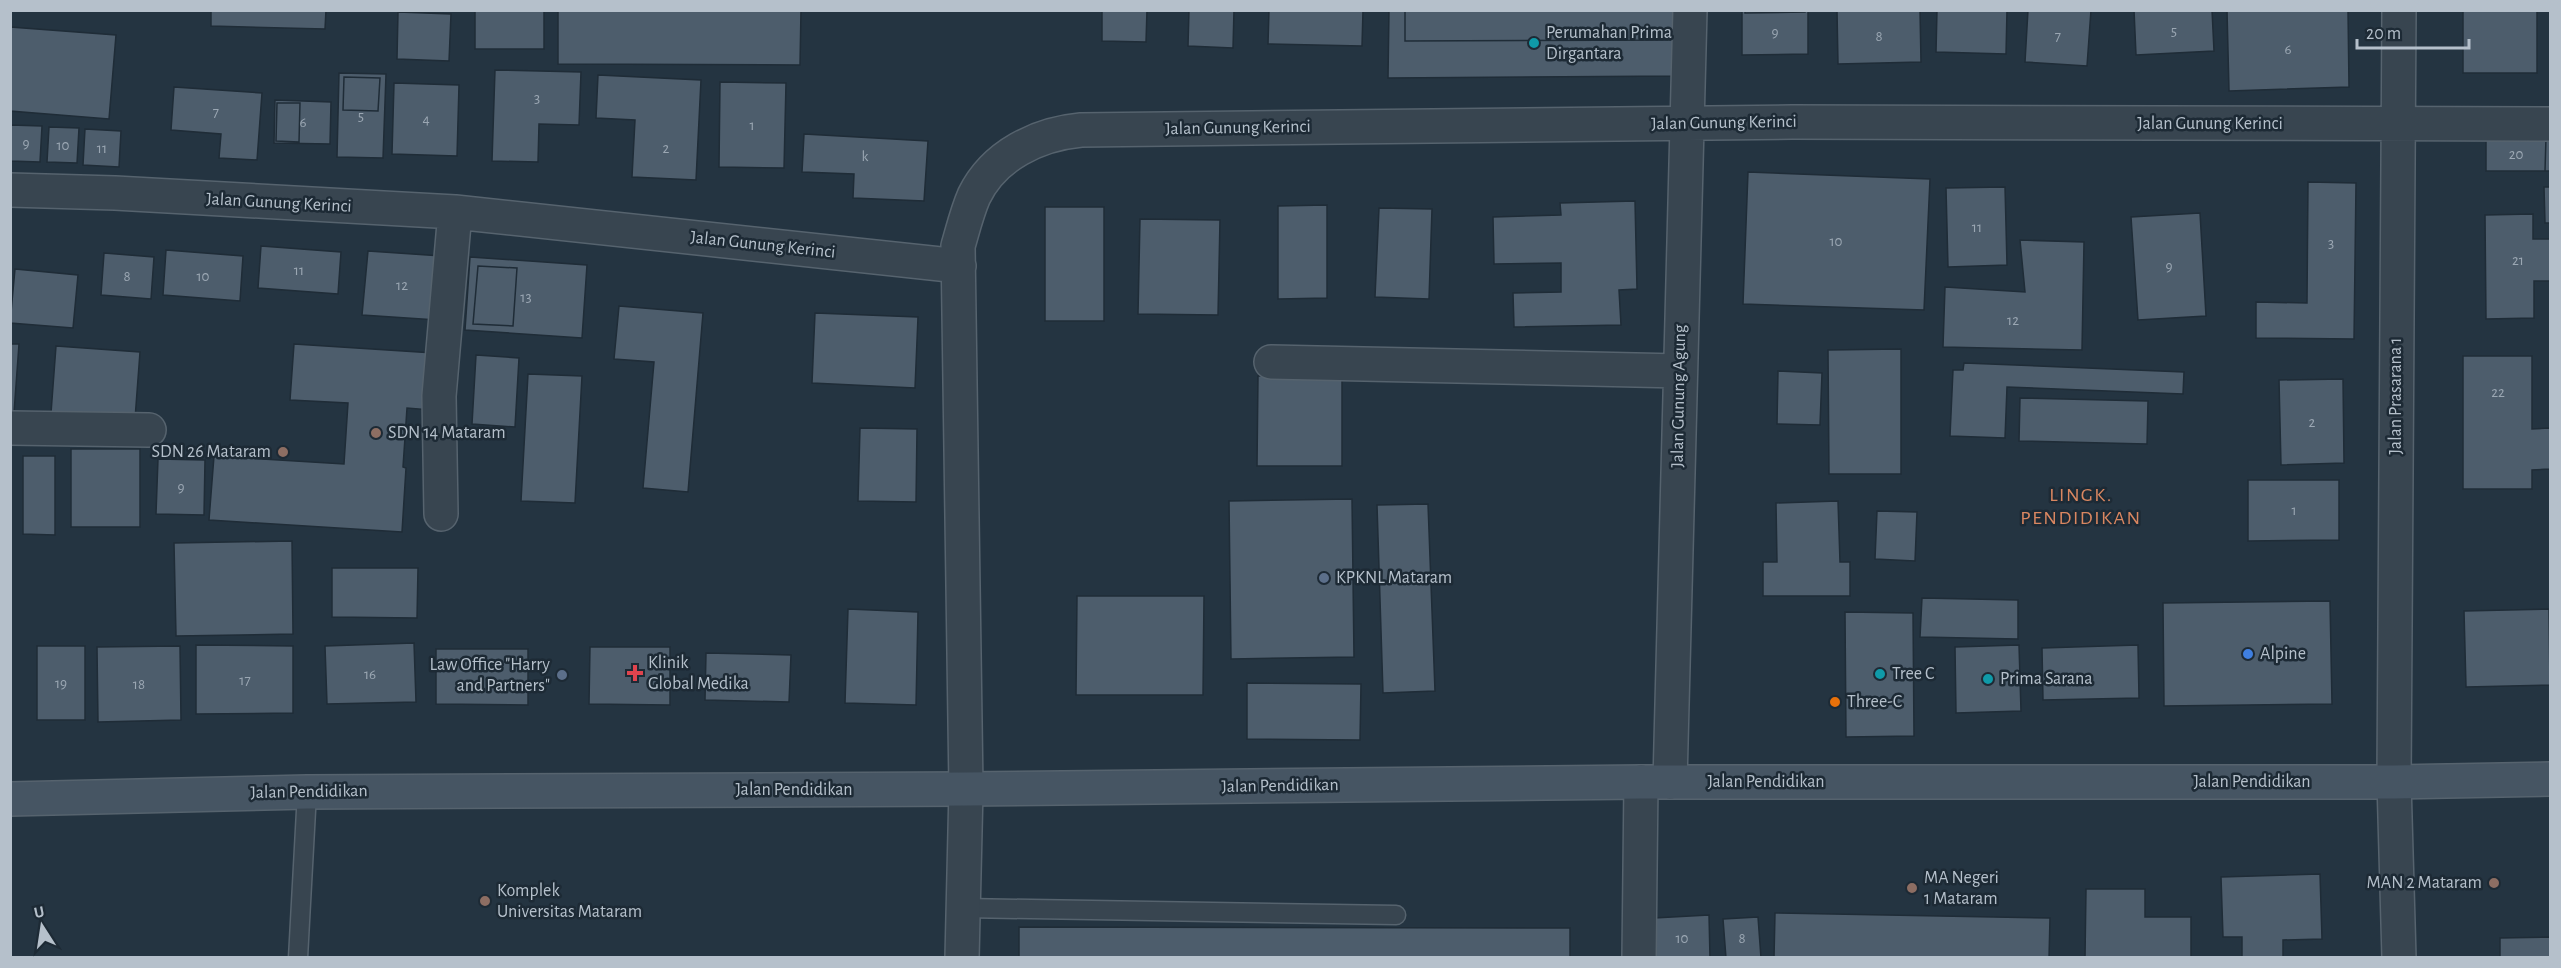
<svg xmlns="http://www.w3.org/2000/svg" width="2561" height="968" font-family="'Alegreya Sans',sans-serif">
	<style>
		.building { fill: #4d5d6c; stroke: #1f2c37; stroke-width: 1.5 }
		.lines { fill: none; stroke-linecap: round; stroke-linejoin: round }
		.lane-casing { stroke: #56636e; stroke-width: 21 }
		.street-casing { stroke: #56636e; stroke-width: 36 }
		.secondary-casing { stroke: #56636e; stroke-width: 36 }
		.lane { stroke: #384550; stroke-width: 18 }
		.street { stroke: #384550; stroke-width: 33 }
		.secondary { stroke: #465563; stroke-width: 33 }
		.culture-dot { fill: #0f9aa8; stroke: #1d2a35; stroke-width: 2 }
		.education-dot { fill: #8d6e63; stroke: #1d2a35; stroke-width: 2 }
		.service-dot { fill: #5c6f8a; stroke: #1d2a35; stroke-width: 2 }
		.shop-dot { fill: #3f7fe0; stroke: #1d2a35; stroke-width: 2 }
		.health-dot { fill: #e0444e; stroke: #1d2a35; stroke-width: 2 }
		.food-dot { fill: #e8710a; stroke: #1d2a35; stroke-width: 2 }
		.labels { text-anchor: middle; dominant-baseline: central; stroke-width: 5; stroke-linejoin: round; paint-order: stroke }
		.number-label { font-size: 15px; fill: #9ba7b3 }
		.poi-label { font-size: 18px; fill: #b5c0cb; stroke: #1d2a35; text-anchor: start }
		.street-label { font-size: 18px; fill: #b5c0cb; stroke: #1d2a35 }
		.neighbourhood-label { font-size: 20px; letter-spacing: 1.5px; fill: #da8761; stroke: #1d2a35 }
	</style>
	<rect width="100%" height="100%" fill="#243441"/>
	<path class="building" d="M211,10H326L325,29L211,26Z
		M475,10H544V49H475Z
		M558,10H801L800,65L558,64Z
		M1102,10H1147L1146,42L1102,41Z
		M1189,10H1234L1233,48L1188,46Z
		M1269,10H1363L1362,46L1268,44Z
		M1389,10H1680V76L1388,78Z
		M1405,10H1673V40L1405,41Z
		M1742,10H1808V54L1742,55Z
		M1745,10H1805V12L1745,13Z
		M1837,10H1920L1921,62L1838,64Z
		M1937,10H2007L2006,54L1936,52Z
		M2028,10H2091L2087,66L2025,62Z
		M2134,10H2212L2214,51L2136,55Z
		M2227,10H2348L2349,87L2229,91Z
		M2463,10H2537V73H2463Z
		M398,12L451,14L449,61L397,59Z
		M10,27L116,35L109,119L10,111Z
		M495,70L581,72L579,125L539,124L538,162L492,161Z
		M339,73L386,74L383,158L337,157Z
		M598,75L701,80L696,180L632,177L635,120L596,118Z
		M344,77L380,78L378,111L343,110Z
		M720,82L786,83L784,168L719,167Z
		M394,83L459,85L457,156L392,154Z
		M174,87L262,93L257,160L219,158L221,134L171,130Z
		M275,100L331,102L330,144L274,143Z
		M277,103H300L299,142L276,141Z
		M10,125L42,126L40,162L10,161Z
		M49,127L79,128L77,163L47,162Z
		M85,129L121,131L119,167L83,165Z
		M804,134L928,141L924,201L853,198L854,174L802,172Z
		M2486,137H2546L2545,171H2486Z
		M2546,137H2550V171H2545Z
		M1748,172L1930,179L1924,310L1743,304Z
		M2308,182L2356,183L2354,339L2256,338V302L2307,303Z
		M2005,187L2007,265L1948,267L1946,188Z
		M2544,187H2550V223H2545Z
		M1635,201L1637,289L1619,290L1621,325L1514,327L1513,293L1561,292V263L1494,264L1493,217L1561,215L1560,203Z
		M1327,205V298L1278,299V206Z
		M1045,207H1104V321H1045Z
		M1379,208L1432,209L1429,299L1375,297Z
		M2200,213L2206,316L2138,320L2131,217Z
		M2533,214V239H2550V281H2534V318L2486,319L2485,215Z
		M1140,219L1220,220L1218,315L1138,314Z
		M2020,240L2084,242L2082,350L1943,347L1945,287L2025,292Z
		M261,246L341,252L338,294L258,288Z
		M166,250L243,256L240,301L163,295Z
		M368,251L442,256L437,320L362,315Z
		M104,253L154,257L151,299L101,295Z
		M470,257L587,265L582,338L465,330Z
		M478,266L517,268L513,326L473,324Z
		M15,269L78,275L73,328L10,323Z
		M619,306L703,313L688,492L643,488L654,362L614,359Z
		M815,313L918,317L915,388L812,383Z
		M10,344H19L14,413H10Z
		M294,344L434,353L431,410L407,408L403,467L406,468L402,532L209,520L214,456L344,464L348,403L290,400Z
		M56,346L140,352L135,419L51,413Z
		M1901,349V474H1829L1828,350Z
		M476,355L519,358L515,427L472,424Z
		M2463,356H2532V429L2550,428V469L2532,470V489H2463Z
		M1964,363L2184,372L2183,394L2007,387L2005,438L1950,436L1953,370H1963Z
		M1778,371L1822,373L1820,425L1777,424Z
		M528,374L582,376L575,503L521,501Z
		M1258,376H1342V466H1257Z
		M2343,379L2344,463L2281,465L2279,380Z
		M2020,398L2148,401L2147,444L2019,441Z
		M860,428L917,429L916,502L858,501Z
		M71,449H140V527H71Z
		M23,456H55V535L23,534Z
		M158,459L205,460L204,515L156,514Z
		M2248,480H2339V540L2248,541Z
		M1352,499L1354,657L1231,659L1229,501Z
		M1838,501L1840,562H1850V596H1763V562H1777L1776,503Z
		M1428,504L1435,691L1383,693L1377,505Z
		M1877,511L1917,512L1915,561L1875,559Z
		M292,541L293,634L176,636L174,543Z
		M332,568H418L417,618L332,617Z
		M1077,596H1204L1203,695H1076Z
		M1922,598L2018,600V639L1920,637Z
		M2330,601L2332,704L2164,706L2163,603Z
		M848,609L918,612L916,705L845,703Z
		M2549,609L2550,685L2466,687L2464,611Z
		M1845,612L1913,613L1914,736L1846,737Z
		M414,643L416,702L327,704L325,646Z
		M196,645L293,646V713L196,714Z
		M2019,645L2021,711L1956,713L1955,647Z
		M2138,645L2139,698L2043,700L2042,648Z
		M37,646H85V720H37Z
		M180,646L181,720L98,722L97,647Z
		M590,647H670V705L589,704Z
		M436,649H528V705L436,704Z
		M706,653L791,655L789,702L705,700Z
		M1247,683L1361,684L1360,740L1247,739Z
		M2320,874L2322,939L2283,940V958H2242V937H2223L2221,877Z
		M2086,889H2145V917H2191V958H2085Z
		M1775,913L2050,918L2049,958H1774Z
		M1709,915L1710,958H1656L1654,918Z
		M1758,917L1761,958H1726L1723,919Z
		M1019,927L1570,928V958H1019Z
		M2550,937V958H2500V938Z"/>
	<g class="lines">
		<defs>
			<path id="lane" d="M963,908L1396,915
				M298,958L307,792"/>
			<path id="street" d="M10,190L115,193L455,212L959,266
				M1271,362L1680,371
				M10,428L149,430
				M441,514L439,396L455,212
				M1670,782L1690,10
				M962,958L966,789L958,246C963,229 967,212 974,196C994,155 1038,134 1081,130L1792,122L2550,124
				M1639,958L1641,782
				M2399,958L2394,782L2399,10"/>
			<path id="secondary" d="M10,799L307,792L966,789L1641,782H2394L2550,779"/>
		</defs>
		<use href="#lane" class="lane-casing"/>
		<use href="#street" class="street-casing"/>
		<use href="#secondary" class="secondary-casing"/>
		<use href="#lane" class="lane"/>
		<use href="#street" class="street"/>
		<use href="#secondary" class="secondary"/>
	</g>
	<g class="culture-dot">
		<circle cx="1534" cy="43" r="6"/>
		<circle cx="1880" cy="674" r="6"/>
		<circle cx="1988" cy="679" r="6"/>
	</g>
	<g class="education-dot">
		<circle cx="376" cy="433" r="6"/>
		<circle cx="283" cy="452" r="6"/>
		<circle cx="2494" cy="883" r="6"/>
		<circle cx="1912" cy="888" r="6"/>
		<circle cx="485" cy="901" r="6"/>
	</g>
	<g class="service-dot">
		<circle cx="1324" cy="578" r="6"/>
		<circle cx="562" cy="675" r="6"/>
	</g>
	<circle class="shop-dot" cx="2248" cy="654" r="6"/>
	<path class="health-dot" d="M632 664h6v6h6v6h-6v6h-6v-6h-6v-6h6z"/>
	<circle class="food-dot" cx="1835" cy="702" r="6"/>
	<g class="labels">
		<g class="number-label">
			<text x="2174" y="31">5</text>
			<text x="1775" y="32">9</text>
			<text x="1879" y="36">8</text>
			<text x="2058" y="36">7</text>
			<text x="2288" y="49">6</text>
			<text x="537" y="98">3</text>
			<text x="216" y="112">7</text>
			<text x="361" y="116">5</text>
			<text x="426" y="119">4</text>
			<text x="303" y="122">6</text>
			<text x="752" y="125">1</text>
			<text x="26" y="143">9</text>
			<text x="63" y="145">10</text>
			<text x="102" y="148">11</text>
			<text x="666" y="148">2</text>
			<text x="2516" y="154">20</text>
			<text x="865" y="156">k</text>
			<text x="1977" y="227">11</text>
			<text x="1836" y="241">10</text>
			<text x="2331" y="243">3</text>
			<text x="2518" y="260">21</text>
			<text x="2169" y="266">9</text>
			<text x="299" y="270">11</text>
			<text x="127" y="276">8</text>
			<text x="203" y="276">10</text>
			<text x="402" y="285">12</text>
			<text x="526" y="297">13</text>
			<text x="2013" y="320">12</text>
			<text x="2498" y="392">22</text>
			<text x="2312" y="422">2</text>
			<text x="181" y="487">9</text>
			<text x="2294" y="510">1</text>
			<text x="370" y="674">16</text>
			<text x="245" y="680">17</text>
			<text x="61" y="683">19</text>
			<text x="139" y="684">18</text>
			<text x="1682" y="938">10</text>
			<text x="1742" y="938">8</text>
		</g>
		<g class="poi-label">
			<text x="1546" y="33">Perumahan Prima<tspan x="1546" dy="21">Dirgantara</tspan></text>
			<text x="388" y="433">SDN 14 Mataram</text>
			<text x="271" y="452" text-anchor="end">SDN 26 Mataram</text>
			<text x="1336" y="578">KPKNL Mataram</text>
			<text x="2260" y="654">Alpine</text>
			<text x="648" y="663">Klinik<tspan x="648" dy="21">Global Medika</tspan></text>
			<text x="550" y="665" text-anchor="end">Law Office "Harry<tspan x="550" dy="21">and Partners"</tspan></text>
			<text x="1892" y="674">Tree C</text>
			<text x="2000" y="679">Prima Sarana</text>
			<text x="1847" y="702">Three-C</text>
			<text x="1924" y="878">MA Negeri<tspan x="1924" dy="21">1 Mataram</tspan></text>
			<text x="2482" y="883" text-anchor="end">MAN 2 Mataram</text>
			<text x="497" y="891">Komplek<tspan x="497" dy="21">Universitas Mataram</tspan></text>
		</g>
		<g class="street-label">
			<text transform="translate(1724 123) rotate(-1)">Jalan Gunung Kerinci</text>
			<text x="2210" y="124">Jalan Gunung Kerinci</text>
			<text transform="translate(1238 128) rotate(-1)">Jalan Gunung Kerinci</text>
			<text transform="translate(279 203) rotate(3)">Jalan Gunung Kerinci</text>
			<text transform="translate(763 245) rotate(6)">Jalan Gunung Kerinci</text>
			<text transform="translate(1679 396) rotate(-89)">Jalan Gunung Agung</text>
			<text transform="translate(2396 396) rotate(-90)">Jalan Prasarana 1</text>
			<text x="1766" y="782">Jalan Pendidikan</text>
			<text x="2252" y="782">Jalan Pendidikan</text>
			<text transform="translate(1280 786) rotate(-1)">Jalan Pendidikan</text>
			<text x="794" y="790">Jalan Pendidikan</text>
			<text transform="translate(309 792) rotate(-1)">Jalan Pendidikan</text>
		</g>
		<g class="neighbourhood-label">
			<text x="2081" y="495">LINGK.<tspan x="2081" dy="23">PENDIDIKAN</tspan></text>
		</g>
	</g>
	<rect width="2561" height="968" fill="none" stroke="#b5c0cb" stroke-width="24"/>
	<g transform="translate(42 926) rotate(348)" stroke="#1d2a35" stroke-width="4.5" paint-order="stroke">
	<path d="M0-4.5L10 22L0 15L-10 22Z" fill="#b5c0cb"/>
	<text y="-9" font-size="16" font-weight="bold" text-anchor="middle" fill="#b5c0cb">U</text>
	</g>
	<path d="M2357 39v9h112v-9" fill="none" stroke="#b5c0cb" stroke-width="3"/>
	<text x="2366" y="39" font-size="18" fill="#b5c0cb" stroke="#1d2a35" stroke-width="4.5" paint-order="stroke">20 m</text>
</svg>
